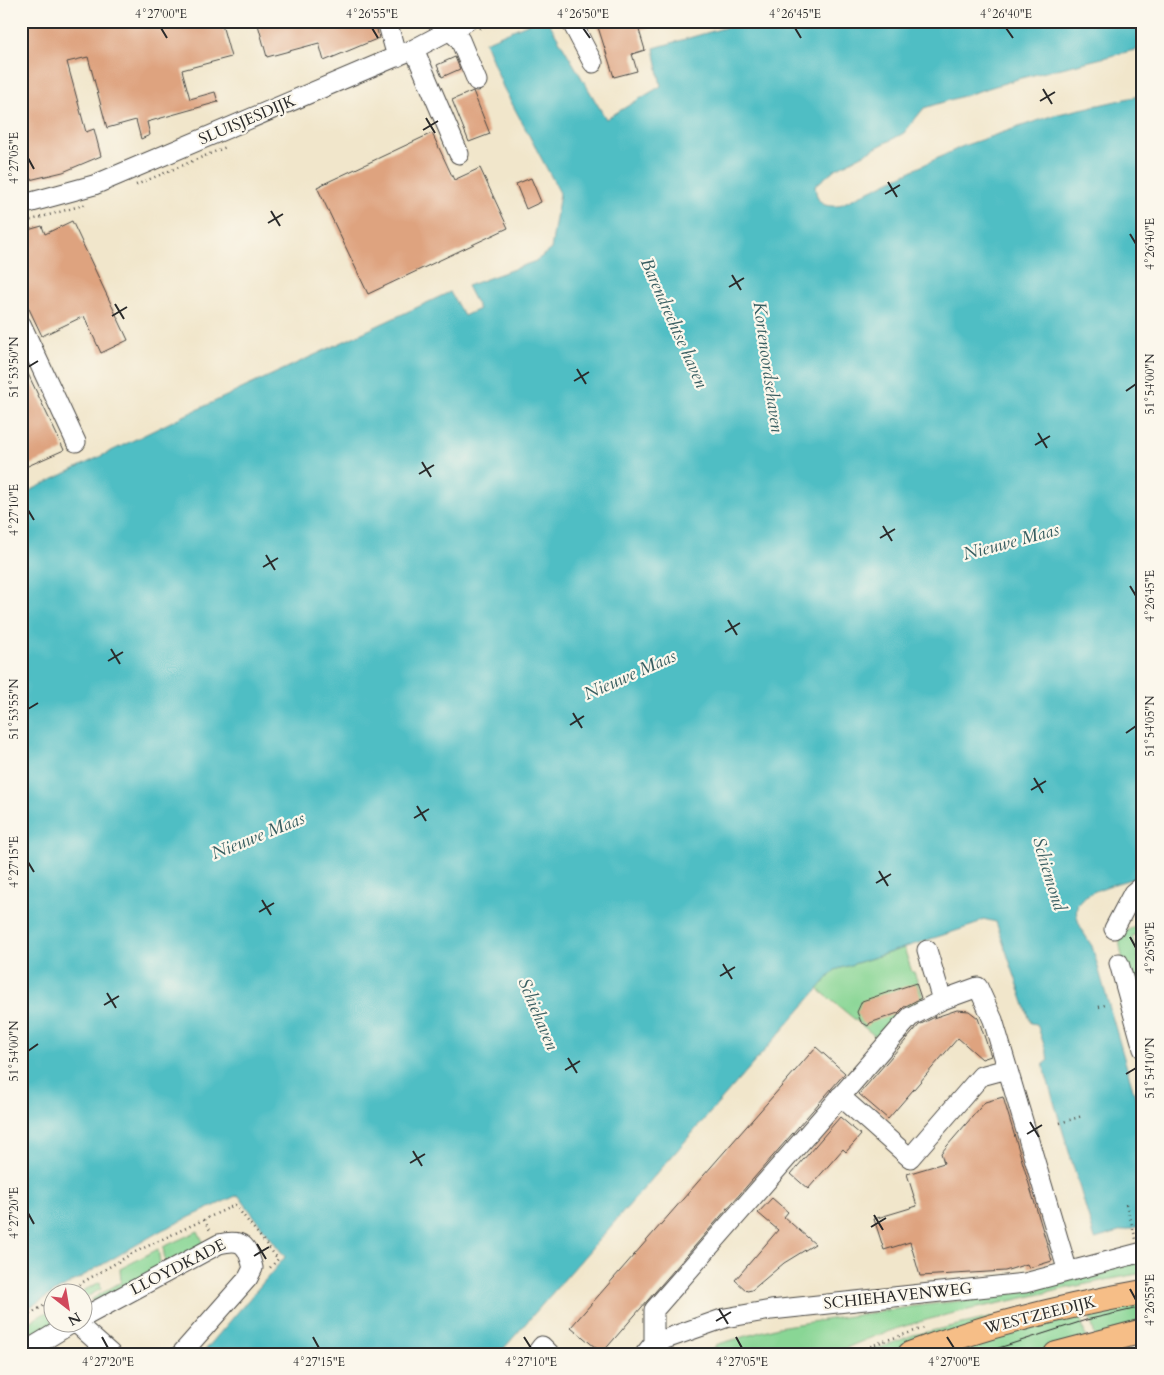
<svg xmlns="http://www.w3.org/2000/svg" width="1164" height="1375" font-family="Cardo,serif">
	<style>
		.green { fill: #89d695; stroke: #5a8060 }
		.water { fill: #4fbec4; stroke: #3d7478 }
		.building { fill: #dea37f }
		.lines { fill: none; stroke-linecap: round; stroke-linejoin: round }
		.minor-casing { stroke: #494743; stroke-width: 21 }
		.major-casing { stroke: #494743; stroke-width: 26 }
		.path { stroke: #494743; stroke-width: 2.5; stroke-dasharray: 1 4; stroke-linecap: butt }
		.minor { stroke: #fff; stroke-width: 19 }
		.major { stroke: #f6be87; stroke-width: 24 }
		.tram { stroke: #2b2b2b; stroke-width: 1 }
		.ticks { fill: none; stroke: #2b2b2b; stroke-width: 2 }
		.labels { text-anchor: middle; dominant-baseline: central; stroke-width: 4.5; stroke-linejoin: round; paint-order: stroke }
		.street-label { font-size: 16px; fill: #2b2b2b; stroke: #fbf7ec }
		.water-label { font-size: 18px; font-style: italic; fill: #385e61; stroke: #fbf7ec }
		.neatline { fill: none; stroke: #2b2b2b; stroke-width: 2 }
		.ticks-label { font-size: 12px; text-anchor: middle; fill: #2b2b2b }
	</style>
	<rect width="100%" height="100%" fill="#fbf7ec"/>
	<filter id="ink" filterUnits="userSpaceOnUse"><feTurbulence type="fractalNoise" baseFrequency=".02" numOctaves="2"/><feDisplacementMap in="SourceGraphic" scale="10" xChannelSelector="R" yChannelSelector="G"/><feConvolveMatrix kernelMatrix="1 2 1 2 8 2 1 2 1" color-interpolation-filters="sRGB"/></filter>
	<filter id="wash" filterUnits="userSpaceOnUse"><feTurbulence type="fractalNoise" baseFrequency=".0096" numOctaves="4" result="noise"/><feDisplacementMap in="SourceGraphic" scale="20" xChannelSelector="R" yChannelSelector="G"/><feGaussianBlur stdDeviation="1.12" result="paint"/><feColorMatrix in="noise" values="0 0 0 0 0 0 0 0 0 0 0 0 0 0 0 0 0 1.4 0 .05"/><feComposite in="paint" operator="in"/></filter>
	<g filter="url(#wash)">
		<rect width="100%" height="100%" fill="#f1e6cb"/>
		<path class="green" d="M1143,924V933L1132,936L1143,974V992H1140L1139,988L1131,989C1129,980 1118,947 1120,939C1123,930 1135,927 1143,924Z
			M904,948L912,972H914L926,1005L895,1016L876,1037L818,989L835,970Z
			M198,1231L205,1246L166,1267L163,1247Z
			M158,1249L161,1270L94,1306L92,1299L121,1282L120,1269Z
			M1143,1257V1273C1096,1281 1051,1292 1005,1302C944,1315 890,1326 834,1354H697L716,1347L715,1345L778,1327L916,1306L977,1299L1048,1283Z
			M100,1282L101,1289L83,1299L85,1311L83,1313L82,1292H81Z
			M1088,1296L931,1341L896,1354H864L913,1335Z
			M1143,1299V1326L1096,1339L1087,1307Z
			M52,1309V1322L66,1323L21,1348V1327Z
			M1078,1309L1087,1342L1040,1354H923Z"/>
		<path class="water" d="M534,21H548L606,119L661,86L654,48L748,21H758L759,25L774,21H1143V48L1021,78L924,108L904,133L834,170L815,186C817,202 821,207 838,206L963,146L1054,115L1143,95V876C1129,880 1080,891 1077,906C1074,920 1085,935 1092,946L1143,1124V1225L1095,1239L1043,1065L1049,1060L1037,1024L1031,1023L996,922L983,919L974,925L835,970L499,1354H202L285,1257L238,1195L162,1230L21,1312V495L177,419L450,292L464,316L479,309L467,286L536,261L551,249L560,193L503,87L485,42Z"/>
		<g id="blocks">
			<path class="building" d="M21,21H221L231,57L182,70L190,99L215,92L218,102L147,122L150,135L141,139L136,120L107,128L88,57L67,62L86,132L94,129L101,156L63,172L21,182Z
				M257,21H375L379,38L324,61L319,43L267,57Z
				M596,21H660V24L639,30L645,50L632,54L637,71L614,77Z
				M455,57L460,69L442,77L437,65Z
				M473,91L490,134L469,142L452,100Z
				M432,133L454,180L480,168L508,228L368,294L317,187Z
				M531,178L541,202L526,209L516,184Z
				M72,221L128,340L101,353L84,316L42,336L21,292V232L42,226L45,234Z
				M21,359L64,450L21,469Z
				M916,983L921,998L904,1007L898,1013L870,1023L868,1026L861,1022L857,1012L862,1001Z
				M957,1010L969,1011L978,1018L991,1056L982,1059L958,1038L888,1119L859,1094L919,1025L933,1018Z
				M816,1047L845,1073L602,1353L571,1327Z
				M1003,1097L1052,1261L1029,1268L1027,1264L1005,1271L920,1276L910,1242L884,1250L874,1219L917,1206L907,1174L944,1163L941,1153L985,1102Z
				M840,1117L861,1135L846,1152L843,1149L808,1189L791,1174Z
				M772,1198L788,1212L784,1217L815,1244L784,1263L752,1290L747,1291L735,1280L778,1230L758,1213Z"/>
		</g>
	</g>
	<g filter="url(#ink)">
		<use href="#blocks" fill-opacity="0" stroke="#494743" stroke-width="1"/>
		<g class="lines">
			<defs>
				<path id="minor" d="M387,21L397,57
					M571,21L593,63
					M450,31L460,40L477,81
					M414,49L459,154
					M21,205L94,185L414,49L467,21
					M21,324L76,442
					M1114,929L1133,893L1143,885
					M927,950L942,1000
					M1119,963L1143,1049
					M840,1096L910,1158L981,1076L1007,1069
					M82,1318L219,1244C243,1238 247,1245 253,1268L248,1278L181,1354
					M75,1322L111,1354
					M654,1343L725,1318L771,1310L1025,1283L1143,1252
					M21,1354L74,1322
					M536,1354L542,1346L550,1354
					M645,1354L654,1343V1310L910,1017L942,1000L978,987L993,1020L1068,1272"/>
				<path id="major" d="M910,1354C985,1325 1064,1306 1143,1292
					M1056,1354L1143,1331"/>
			</defs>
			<use href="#minor" class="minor-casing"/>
			<use href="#major" class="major-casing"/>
			<path class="path" d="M480,29L494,21
				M136,185L226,147
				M21,223L87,204
				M1099,1007L1108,1004
				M1060,1123L1082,1116
				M1126,1204L1136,1239
				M204,1220L211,1232
				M66,1292L133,1253L235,1205L278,1259L268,1270
				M21,1319L52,1301
				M852,1354L881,1342L924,1328"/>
			<use href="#minor" class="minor"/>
			<use href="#major" class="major"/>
			<path class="tram" d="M980,1354L1086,1320L1143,1307"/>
		</g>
	</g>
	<path class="ticks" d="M161,28L167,38M372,28L378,38M583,28L590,38M795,28L801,38M1006,28L1013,38M1043,89L1052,104M1040,101L1055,92M426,118L435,133M423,130L438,121M28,158L34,169M888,182L897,197M885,194L900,185M271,211L280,226M268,223L283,214M1130,234L1136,244M732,275L741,290M729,287L744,278M115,304L124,319M112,316L127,307M28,367L38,361M577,369L586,384M574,381L589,372M1126,391L1136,384M1038,433L1047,448M1035,445L1050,436M422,462L431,477M419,474L434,465M28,510L34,520M883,526L892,541M880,538L895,529M266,555L275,570M263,567L278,558M1130,586L1136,596M728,620L737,635M725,632L740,623M111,649L120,664M108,661L123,652M28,709L38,703M573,713L582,728M570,725L584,716M1126,733L1136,726M1034,778L1043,793M1031,790L1046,781M417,806L426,821M414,818L429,809M28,862L34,872M879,871L888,886M876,883L891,874M262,900L271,915M259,912L274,903M1130,937L1136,948M723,964L732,979M720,976L735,967M107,993L116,1008M104,1005L119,996M28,1051L38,1044M568,1058L577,1073M565,1070L580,1061M1126,1074L1136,1068M1030,1122L1039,1137M1027,1134L1042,1125M413,1151L422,1166M410,1163L425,1154M28,1213L34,1224M874,1215L883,1230M871,1227L886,1218M257,1244L266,1259M254,1256L269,1247M1130,1289L1136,1300M719,1309L728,1324M716,1321L731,1312M102,1337L108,1348M313,1337L319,1348M524,1337L531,1348M736,1337L742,1348M947,1337L954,1348"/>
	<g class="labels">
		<g class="street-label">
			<text transform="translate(247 120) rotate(-23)">SLUISJESDIJK</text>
			<text transform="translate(178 1267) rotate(-27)">LLOYDKADE</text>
			<text transform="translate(898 1296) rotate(-6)">SCHIEHAVENWEG</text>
			<text transform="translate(1040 1315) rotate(-14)">WESTZEEDIJK</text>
		</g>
		<g class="water-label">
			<text transform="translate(674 323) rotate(66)">Barendrechtse haven</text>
			<text transform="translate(768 367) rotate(82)">Kortenoordsehaven</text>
			<text transform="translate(1011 542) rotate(-15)">Nieuwe Maas</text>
			<text transform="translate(630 675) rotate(-24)">Nieuwe Maas</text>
			<text transform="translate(258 836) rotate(-22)">Nieuwe Maas</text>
			<text transform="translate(1049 874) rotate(73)">Schiemond</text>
			<text transform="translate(538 1014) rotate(67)">Schiehaven</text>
		</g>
	</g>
	<rect width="1164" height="1375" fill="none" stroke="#fbf7ec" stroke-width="55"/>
	<g transform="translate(68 1308) rotate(149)"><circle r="24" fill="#fbf7ec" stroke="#a8a59f"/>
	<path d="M0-4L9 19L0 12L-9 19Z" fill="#d1495b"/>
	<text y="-8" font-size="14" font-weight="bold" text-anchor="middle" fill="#2b2b2b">N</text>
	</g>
	<rect x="28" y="28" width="1108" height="1320" class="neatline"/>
	<g class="ticks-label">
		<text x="161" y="18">4°27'00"E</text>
		<text x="372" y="18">4°26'55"E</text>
		<text x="583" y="18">4°26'50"E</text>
		<text x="795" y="18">4°26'45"E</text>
		<text x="1006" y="18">4°26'40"E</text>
		<text transform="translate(14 158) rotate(-90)" y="4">4°27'05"E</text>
		<text transform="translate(1150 244) rotate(-90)" y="4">4°26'40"E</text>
		<text transform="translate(14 367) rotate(-90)" y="4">51°53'50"N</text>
		<text transform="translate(1150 384) rotate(-90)" y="4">51°54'00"N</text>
		<text transform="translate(14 510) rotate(-90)" y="4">4°27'10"E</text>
		<text transform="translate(1150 596) rotate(-90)" y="4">4°26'45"E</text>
		<text transform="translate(14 709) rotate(-90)" y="4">51°53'55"N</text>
		<text transform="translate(1150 726) rotate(-90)" y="4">51°54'05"N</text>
		<text transform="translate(14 862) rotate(-90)" y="4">4°27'15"E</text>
		<text transform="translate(1150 948) rotate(-90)" y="4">4°26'50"E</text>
		<text transform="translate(14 1051) rotate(-90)" y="4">51°54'00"N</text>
		<text transform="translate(1150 1068) rotate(-90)" y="4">51°54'10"N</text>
		<text transform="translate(14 1213) rotate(-90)" y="4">4°27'20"E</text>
		<text transform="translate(1150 1300) rotate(-90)" y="4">4°26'55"E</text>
		<text x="108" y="1366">4°27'20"E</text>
		<text x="319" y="1366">4°27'15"E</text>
		<text x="531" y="1366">4°27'10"E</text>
		<text x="742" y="1366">4°27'05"E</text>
		<text x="954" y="1366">4°27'00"E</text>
	</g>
</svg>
